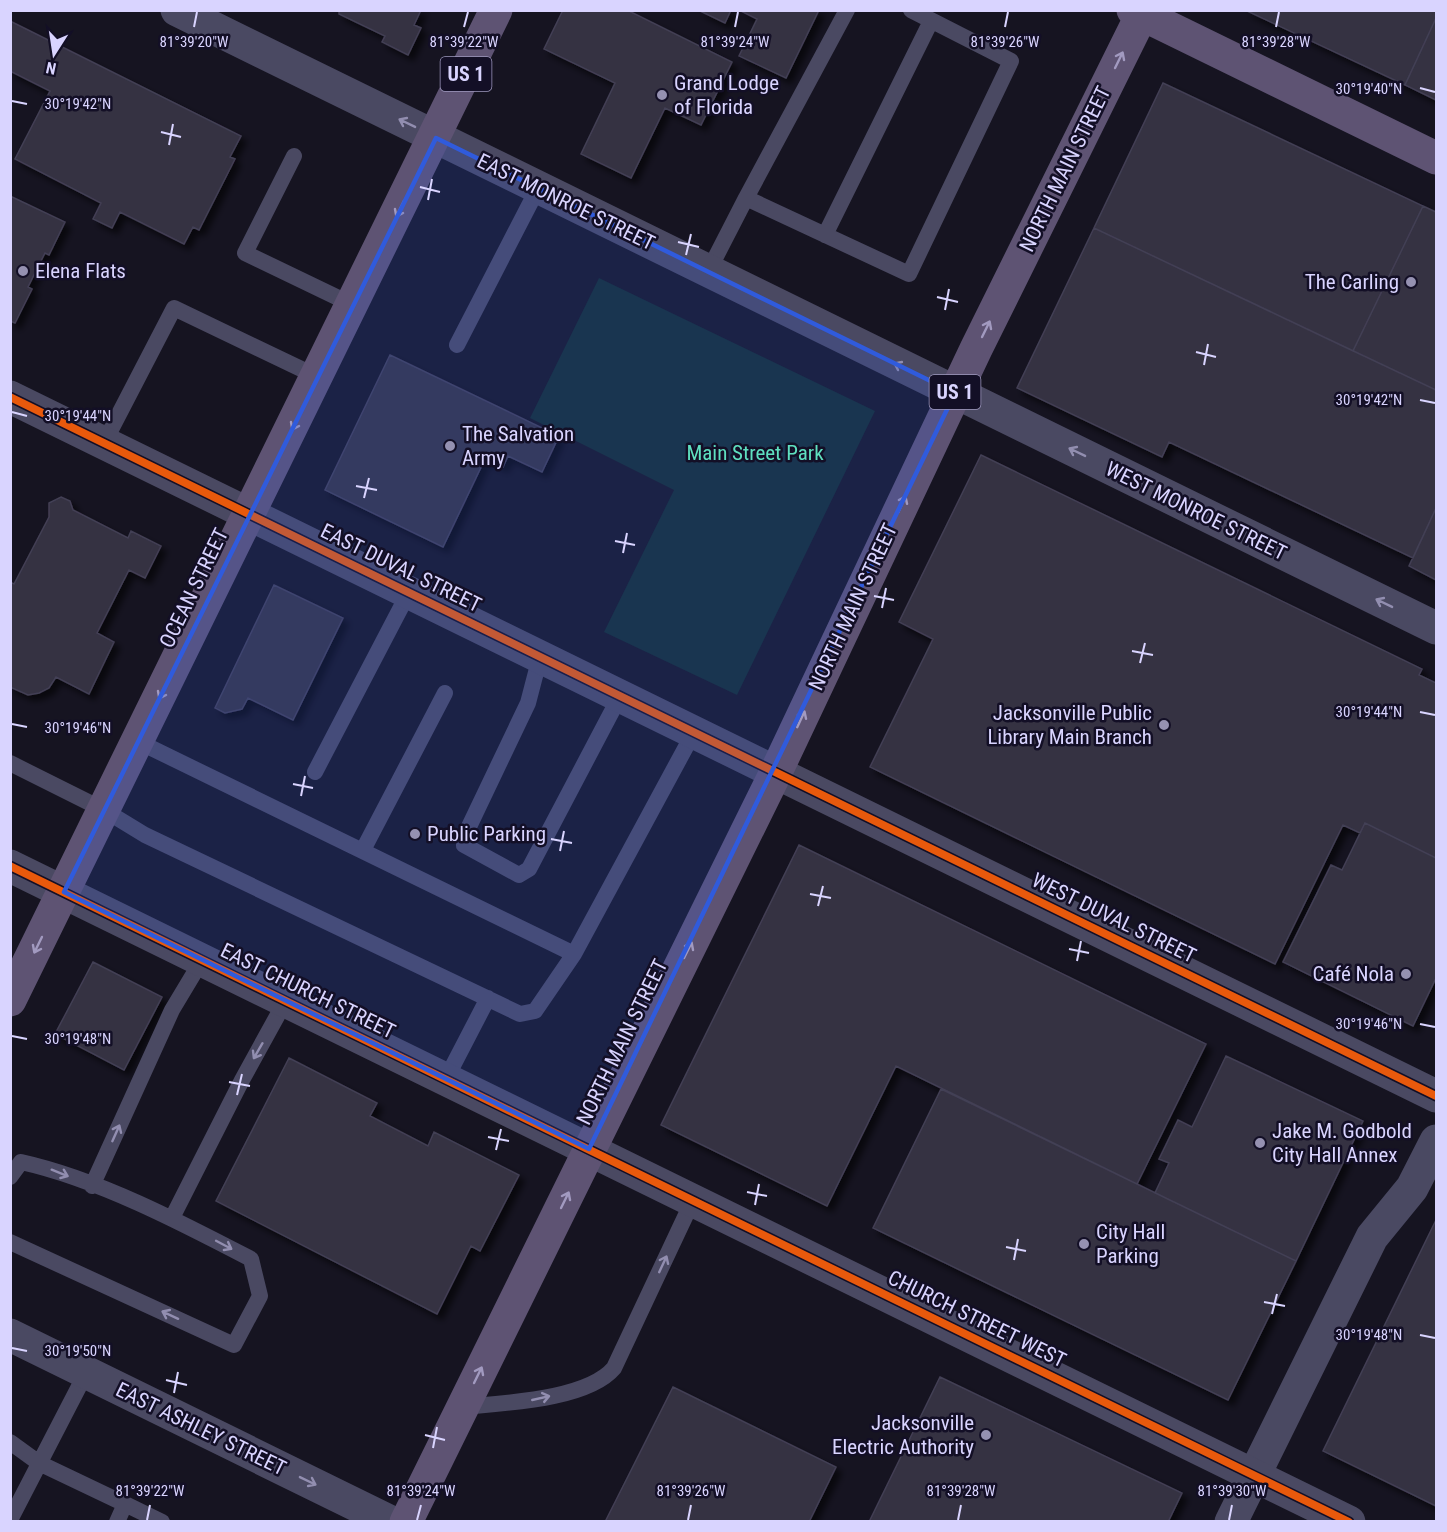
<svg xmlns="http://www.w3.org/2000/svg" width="1447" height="1532" font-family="'Roboto Condensed',sans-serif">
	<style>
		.park { fill: #132c2d }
		.building { fill: #343243; stroke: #433f54; stroke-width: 1.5; filter: url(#shadow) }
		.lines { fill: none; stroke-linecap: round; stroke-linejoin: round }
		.service { stroke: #4a4962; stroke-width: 16 }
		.minor { stroke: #4a4962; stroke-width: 33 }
		.tertiary { stroke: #4a4962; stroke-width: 33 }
		.primary { stroke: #5e5373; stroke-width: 33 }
		.cycleway-casing { stroke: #130f26; stroke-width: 11 }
		.cycleway { stroke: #e8590c; stroke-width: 8 }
		.oneway { stroke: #a29ac0 }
		.oneway2 { stroke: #928eb0 }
		.marked { fill: #305bdc; fill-opacity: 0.2; stroke: #305bdc; stroke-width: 4.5; stroke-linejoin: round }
		.ticks { fill: none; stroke: #d9d4ff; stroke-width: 2 }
		.poi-dot { fill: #9591b1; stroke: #130f26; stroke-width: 2 }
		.labels { text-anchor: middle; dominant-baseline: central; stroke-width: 5; stroke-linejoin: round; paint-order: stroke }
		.shield { fill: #130f26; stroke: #9e99be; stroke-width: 1.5 }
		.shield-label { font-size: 20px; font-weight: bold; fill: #d9d4ff }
		.poi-label { font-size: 21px; fill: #d9d4ff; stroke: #130f26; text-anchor: start }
		.street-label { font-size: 21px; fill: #d9d4ff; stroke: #130f26 }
		.park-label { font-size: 21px; fill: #5fe0c0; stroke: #130f26 }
		.ticks-label { font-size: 15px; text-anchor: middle; fill: #d9d4ff; stroke: #130f26; stroke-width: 5; stroke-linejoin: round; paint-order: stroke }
	</style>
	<defs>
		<filter id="shadow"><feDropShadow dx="5.5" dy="5.5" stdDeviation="3" flood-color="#0009"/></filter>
	</defs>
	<rect width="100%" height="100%" fill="#161421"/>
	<path class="park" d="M599,278L875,411L737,695L604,632L674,490L530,418Z"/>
	<path class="building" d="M339,10H421L414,25L421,28L408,55L382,42L385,36L339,14Z
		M563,10H627L732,62L701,125L665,108L631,178L581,154L615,83L544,49Z
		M698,10H731L725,23Z
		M739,10H819L786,78L739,56L757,19Z
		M1245,10H1436V18L1405,85Z
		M1436,18V100L1405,85Z
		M10,21L241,136L230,157L235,159L199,230L193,227L184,244L120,212L112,228L93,219L101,203L15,159L50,91L10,71Z
		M1163,83L1423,206L1353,351L1094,228Z
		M10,196L65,222L49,255L45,253L28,287L32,289L15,323L10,321Z
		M1423,206L1436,212V390L1353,351Z
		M1094,228L1436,390V508L1413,558L1169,442L1162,457L1017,388Z
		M390,355L559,436L542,472L508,456L503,467L485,459L443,547L325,490Z
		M981,455L1422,669L1419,675L1436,683V858L1365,823L1360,833L1343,825L1275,964L870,767L933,639L899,622Z
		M61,497L70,501L73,510L128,538L131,531L161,546L145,578L129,570L97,633L114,642L89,694L56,677L49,688L39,693L28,695L10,687V582L14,584L49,517V503Z
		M1436,508V580L1409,566Z
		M274,585L343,618L293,720L248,698L242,709L225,713L215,708Z
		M1365,823L1436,858V978L1413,1026L1283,962L1331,865L1342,870Z
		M799,845L1206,1044L1137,1184L896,1066L827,1206L661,1125Z
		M93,962L162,997L124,1070L55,1034Z
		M1226,1056L1363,1121L1296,1261L1155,1193L1169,1163L1159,1159L1178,1120L1192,1127Z
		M289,1058L377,1103L370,1116L428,1146L434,1132L519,1175L480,1251L471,1246L437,1314L216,1201Z
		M941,1089L1296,1261L1228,1400L873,1228Z
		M1436,1220V1506L1323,1451Z
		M940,1377L1182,1493L1168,1522H869Z
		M673,1387L836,1467L809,1522H605Z"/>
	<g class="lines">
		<path class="service" d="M294,156L245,253L353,305
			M746,198L847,10
			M825,235L931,21
			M708,272L746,198L909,274L1011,61L911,10
			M457,345L538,188
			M104,443L174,308L318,377
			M540,657L528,703L466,833L464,845L519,875L529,869L620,696
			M10,763L104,810L145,835L520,1014L535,1011L574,954L139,742
			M315,772L409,592
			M363,850L445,693
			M574,954L694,732
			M446,1079L488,998
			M10,1177L21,1162C98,1179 182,1223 251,1259L260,1296L234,1345L10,1242
			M92,1186L172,1010L202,960
			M172,1218L242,1080L286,1000
			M463,1407C503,1403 587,1400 614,1368L693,1200
			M10,1442L39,1463L125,1504L117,1522
			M125,1504L162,1522
			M10,1520L86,1373"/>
		<path class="minor" d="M1231,1522L1372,1237L1412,1188L1436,1141"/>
		<path class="tertiary" d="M177,10L1436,628
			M10,397L1436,1096
			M10,866L1349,1522
			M10,1335L391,1522"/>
		<path class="primary" d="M1133,10L1436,158
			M10,1000L496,10
			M406,1522L776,772L976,349L1144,10"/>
		<defs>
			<path id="cycleway" d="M10,397L1436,1096
				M10,866L1349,1522"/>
		</defs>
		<use href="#cycleway" class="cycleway-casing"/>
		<use href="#cycleway" class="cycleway"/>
	</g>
	<defs><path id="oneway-shaft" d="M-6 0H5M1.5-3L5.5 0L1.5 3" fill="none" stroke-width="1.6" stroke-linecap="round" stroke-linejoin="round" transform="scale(1.5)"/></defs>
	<g class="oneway">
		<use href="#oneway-shaft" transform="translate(1119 60) rotate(-64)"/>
		<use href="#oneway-shaft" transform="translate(400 209) rotate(116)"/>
		<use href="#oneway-shaft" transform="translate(986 329) rotate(-64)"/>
		<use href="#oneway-shaft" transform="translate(296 422) rotate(116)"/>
		<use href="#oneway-shaft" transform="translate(902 504) rotate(-65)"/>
		<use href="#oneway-shaft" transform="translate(163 691) rotate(116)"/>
		<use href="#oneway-shaft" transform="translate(801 719) rotate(-65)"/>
		<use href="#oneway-shaft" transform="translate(38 945) rotate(116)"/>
		<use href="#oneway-shaft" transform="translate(688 950) rotate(-64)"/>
		<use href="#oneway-shaft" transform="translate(565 1200) rotate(-64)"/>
		<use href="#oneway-shaft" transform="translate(478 1375) rotate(-64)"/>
	</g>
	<g class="oneway2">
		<use href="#oneway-shaft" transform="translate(407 123) rotate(-154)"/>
		<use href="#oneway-shaft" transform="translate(902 367) rotate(-154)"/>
		<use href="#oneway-shaft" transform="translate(1077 452) rotate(-154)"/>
		<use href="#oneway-shaft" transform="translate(1384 603) rotate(-154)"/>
		<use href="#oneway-shaft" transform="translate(258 1051) rotate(120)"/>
		<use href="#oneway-shaft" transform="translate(116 1133) rotate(-66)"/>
		<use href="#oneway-shaft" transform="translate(60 1173) rotate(22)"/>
		<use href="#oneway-shaft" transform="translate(224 1245) rotate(28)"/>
		<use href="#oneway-shaft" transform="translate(663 1264) rotate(-65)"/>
		<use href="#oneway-shaft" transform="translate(170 1315) rotate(-155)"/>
		<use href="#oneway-shaft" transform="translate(541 1398) rotate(-13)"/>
		<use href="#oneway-shaft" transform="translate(308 1481) rotate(26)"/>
	</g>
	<path class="marked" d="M436,138L955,393L589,1149L64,892Z"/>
	<path class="ticks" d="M194,27L197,12M464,27L468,12M735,27L738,12M1005,27L1008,12M1276,27L1279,12M1420,88L1435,92M12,101L27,104M161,132L181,137M169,145L173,124M420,187L440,192M428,200L432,179M678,242L699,247M686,255L691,234M937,297L958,302M945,310L949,289M1196,352L1216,357M1204,365L1208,344M1420,400L1435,403M12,412L27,416M356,486L377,490M364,498L369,478M615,541L635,545M623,553L627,533M874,596L894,600M882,608L886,588M1132,651L1153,655M1140,663L1145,643M1420,712L1435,715M12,724L27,727M293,784L313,788M301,796L305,776M551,839L572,843M560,851L564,831M810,894L831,898M818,906L823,886M1069,949L1089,953M1077,961L1081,941M1420,1024L1435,1027M12,1036L27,1039M229,1082L250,1086M237,1095L242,1074M488,1137L509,1141M496,1150L501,1129M747,1192L767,1196M755,1205L759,1184M1006,1247L1026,1251M1014,1260L1018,1239M1264,1302L1285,1306M1272,1314L1277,1294M1420,1335L1435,1338M12,1348L27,1351M166,1380L187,1385M174,1393L178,1372M425,1435L445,1440M433,1448L437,1427M147,1520L150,1505M417,1520L421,1505M688,1520L691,1505M958,1520L961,1505M1229,1520L1232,1505"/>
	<g class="poi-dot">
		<circle cx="662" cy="95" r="6"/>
		<circle cx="23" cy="271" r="6"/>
		<circle cx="1411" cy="282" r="6"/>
		<circle cx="450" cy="446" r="6"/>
		<circle cx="1164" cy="725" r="6"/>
		<circle cx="415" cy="834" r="6"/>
		<circle cx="1406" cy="974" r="6"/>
		<circle cx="1260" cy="1143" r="6"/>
		<circle cx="1084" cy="1244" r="6"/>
		<circle cx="986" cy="1435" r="6"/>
	</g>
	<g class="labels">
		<g class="shield">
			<rect x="440.5" y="57" width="51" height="34" rx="4.5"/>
			<rect x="929.5" y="375" width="51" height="34" rx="4.5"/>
		</g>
		<g class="shield-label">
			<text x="466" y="74">US 1</text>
			<text x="955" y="392">US 1</text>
		</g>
		<g class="poi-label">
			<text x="674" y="83">Grand Lodge<tspan x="674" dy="24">of Florida</tspan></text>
			<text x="35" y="271">Elena Flats</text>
			<text x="1399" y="282" text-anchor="end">The Carling</text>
			<text x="462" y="434">The Salvation<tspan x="462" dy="24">Army</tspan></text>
			<text x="1152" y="713" text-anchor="end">Jacksonville Public<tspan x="1152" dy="24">Library Main Branch</tspan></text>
			<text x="427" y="834">Public Parking</text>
			<text x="1394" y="974" text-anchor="end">Café Nola</text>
			<text x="1272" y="1131">Jake M. Godbold<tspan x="1272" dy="24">City Hall Annex</tspan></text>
			<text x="1096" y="1232">City Hall<tspan x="1096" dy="24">Parking</tspan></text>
			<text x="974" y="1423" text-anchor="end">Jacksonville<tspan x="974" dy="24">Electric Authority</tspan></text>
		</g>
		<g class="street-label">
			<text transform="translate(1065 169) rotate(-64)">NORTH MAIN STREET</text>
			<text transform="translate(566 202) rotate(26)">EAST MONROE STREET</text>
			<text transform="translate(1196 511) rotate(26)">WEST MONROE STREET</text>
			<text transform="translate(401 568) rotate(26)">EAST DUVAL STREET</text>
			<text transform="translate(194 588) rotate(-64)">OCEAN STREET</text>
			<text transform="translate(853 607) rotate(-65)">NORTH MAIN STREET</text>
			<text transform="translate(1114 918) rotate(26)">WEST DUVAL STREET</text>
			<text transform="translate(308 991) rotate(26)">EAST CHURCH STREET</text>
			<text transform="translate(622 1042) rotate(-64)">NORTH MAIN STREET</text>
			<text transform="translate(977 1319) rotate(26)">CHURCH STREET WEST</text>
			<text transform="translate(201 1429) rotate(26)">EAST ASHLEY STREET</text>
		</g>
		<g class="park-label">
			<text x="755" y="453">Main Street Park</text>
		</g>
	</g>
	<g class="ticks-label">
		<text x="194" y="47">81°39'20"W</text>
		<text x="464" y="47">81°39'22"W</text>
		<text x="735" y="47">81°39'24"W</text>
		<text x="1005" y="47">81°39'26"W</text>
		<text x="1276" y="47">81°39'28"W</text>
		<text x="1369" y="94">30°19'40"N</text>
		<text x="78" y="109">30°19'42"N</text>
		<text x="1369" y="405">30°19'42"N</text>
		<text x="78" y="421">30°19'44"N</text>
		<text x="1369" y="717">30°19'44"N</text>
		<text x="78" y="733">30°19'46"N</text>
		<text x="1369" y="1029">30°19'46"N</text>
		<text x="78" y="1044">30°19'48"N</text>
		<text x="1369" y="1340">30°19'48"N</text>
		<text x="78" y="1356">30°19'50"N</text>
		<text x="150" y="1496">81°39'22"W</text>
		<text x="421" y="1496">81°39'24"W</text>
		<text x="691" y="1496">81°39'26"W</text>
		<text x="961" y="1496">81°39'28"W</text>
		<text x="1232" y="1496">81°39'30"W</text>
	</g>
	<rect width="1447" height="1532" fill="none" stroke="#d9d4ff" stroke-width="24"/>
	<g transform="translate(54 54) rotate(192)" stroke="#130f26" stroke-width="4.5" paint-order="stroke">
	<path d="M0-4.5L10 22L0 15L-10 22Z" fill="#d9d4ff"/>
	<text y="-9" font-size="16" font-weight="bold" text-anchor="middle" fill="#d9d4ff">N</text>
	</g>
</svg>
